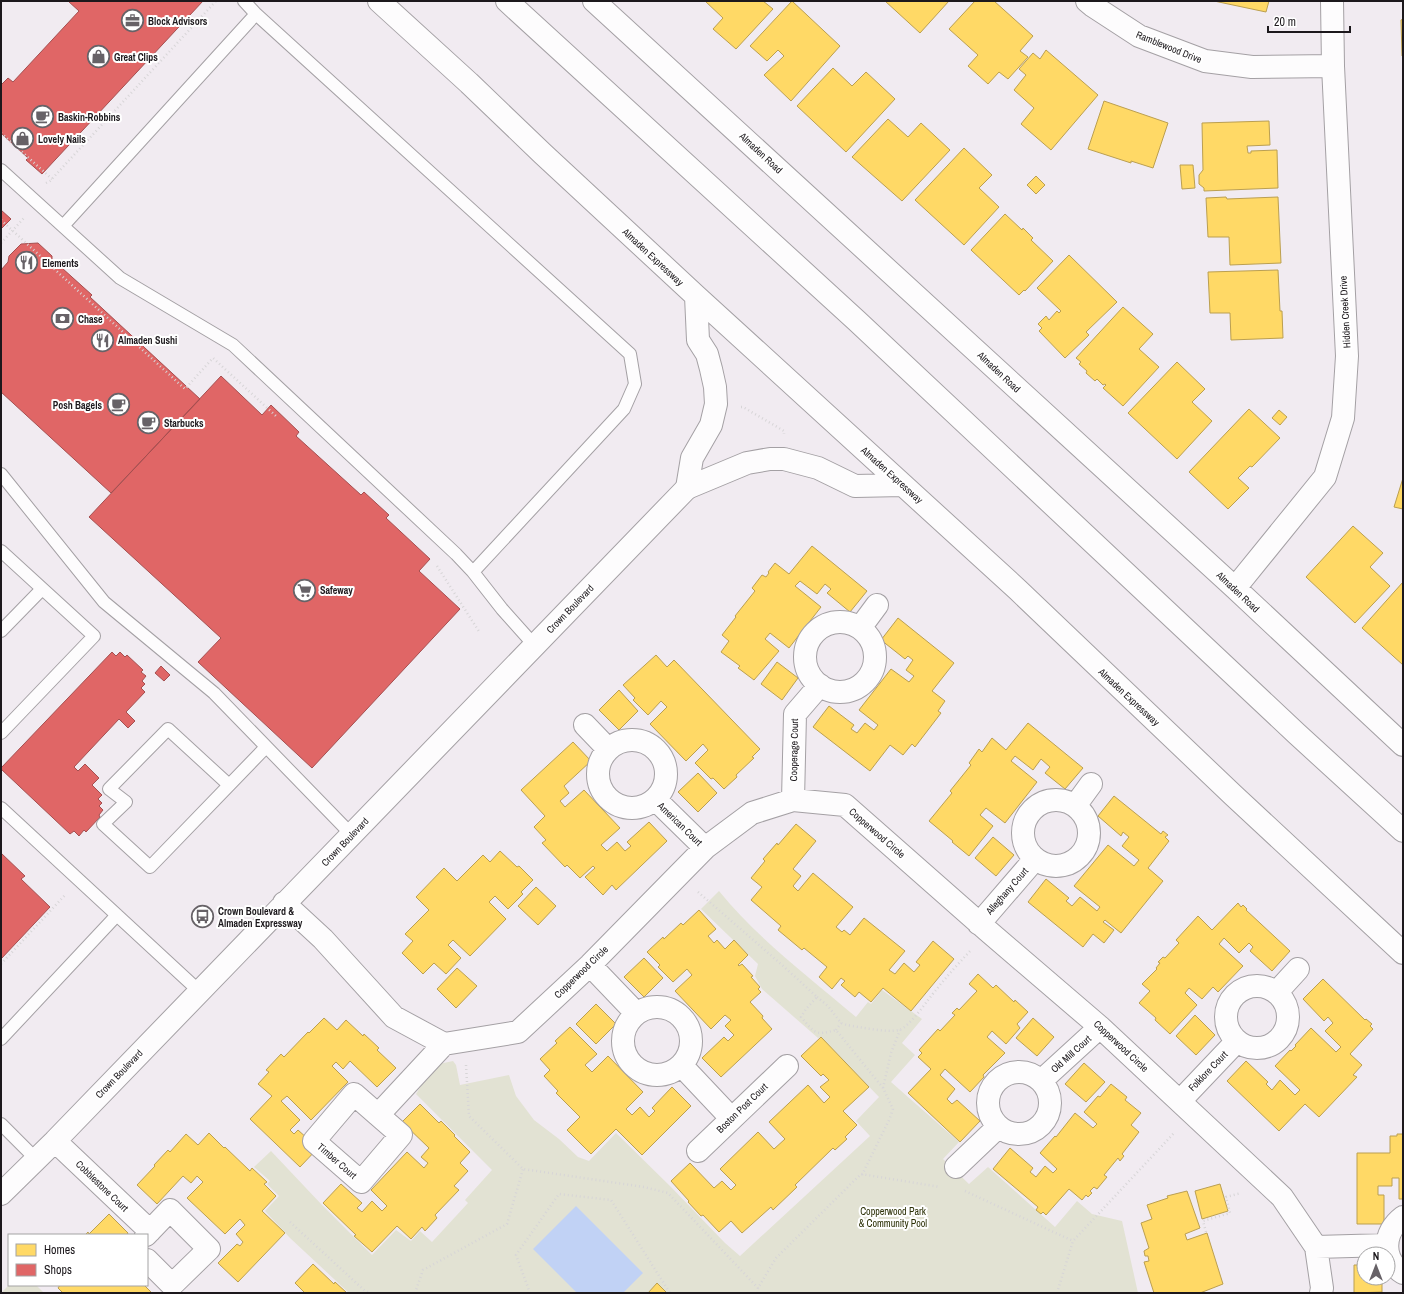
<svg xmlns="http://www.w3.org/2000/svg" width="1404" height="1294" font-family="'Archivo Narrow',sans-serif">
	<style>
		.green { fill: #e2e2d3 }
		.water { fill: #c1d2f5 }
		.homes { fill: #ffd966; stroke: #bb9f50 }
		.shops { fill: #e06666; stroke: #a54f50 }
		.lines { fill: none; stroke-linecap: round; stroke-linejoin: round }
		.lane-casing { stroke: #a4a0a4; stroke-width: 14 }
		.street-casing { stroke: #a4a0a4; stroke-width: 24 }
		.primary-casing { stroke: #a4a0a4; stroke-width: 24 }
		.path { stroke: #d7d5d7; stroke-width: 2.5; stroke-dasharray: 1 3; stroke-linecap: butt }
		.lane { stroke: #fdfcfd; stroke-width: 12 }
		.street { stroke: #fdfcfd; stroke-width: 22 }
		.primary { stroke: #fdfcfd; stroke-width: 22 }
		.labels { text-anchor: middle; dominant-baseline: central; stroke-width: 4; stroke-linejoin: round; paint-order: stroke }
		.poi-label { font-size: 10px; font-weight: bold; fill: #1c181c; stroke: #fff; text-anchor: start }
		.street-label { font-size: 10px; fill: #1c181c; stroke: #fff }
		.park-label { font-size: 10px; fill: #2a2e04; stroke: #fff }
	</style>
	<rect width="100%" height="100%" fill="#f1ebf1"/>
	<path class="green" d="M719,891C758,939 809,977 856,1017L868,1002L871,1004L882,990L922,1019L902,1043L915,1055L891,1082L959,1142L943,1159L969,1184L988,1167L1055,1227L1077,1201L1092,1214L1122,1221L1138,1293H349L290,1238L265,1211L279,1196L267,1184L270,1181L254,1167L271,1151L322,1205L372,1255L396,1230L411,1241L420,1231L432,1242L468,1203L465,1200L492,1170L416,1094L429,1073L439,1064L453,1061L456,1065L460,1085L509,1075L516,1096L534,1120L559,1139L578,1157L589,1161L616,1133L671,1187L725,1243L740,1256L870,1136L856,1121L879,1097L821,1037L818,1038L762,989L755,976L758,964L701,909Z
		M9,1285H36L44,1293H1Z"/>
	<path class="water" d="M576,1206L643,1273L623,1293H577L533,1249Z"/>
	<path class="homes" d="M705,1H763L773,9L736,49L713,29L723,18Z
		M792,1L840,46L791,101L764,75L784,56L778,50L767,61L750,46Z
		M885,1H949L920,33Z
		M975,1H994L1033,36L1020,51L1028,57L1008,79L999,72L988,84L968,66L978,55L949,29Z
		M1214,1H1269L1266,12Z
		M1403,19V56H1402L1401,20Z
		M1046,50L1098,95L1051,150L1021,124L1034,108L1014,90L1026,75L1019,69L1033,53L1040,59Z
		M833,68L852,86L866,72L895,99L846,152L797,106Z
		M1104,101L1168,123L1153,168L1131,161V163L1088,149Z
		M888,119L908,137L921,123L950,150L902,201L852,157Z
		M1269,121L1270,145L1247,146L1248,153H1251V151L1277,150L1278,188L1204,191V188L1199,184V175L1203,170L1202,123Z
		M964,148L992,175L979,188L999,207L964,245L915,200Z
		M1180,165H1193L1195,188L1182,189Z
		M1036,176L1045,185L1036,194L1027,185Z
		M1226,197L1227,199L1278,197L1281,263L1230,265L1229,237H1208L1206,198Z
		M1005,214L1022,230L1023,228L1033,238L1031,240L1053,261L1025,291L1024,290L1019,295L971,250Z
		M1069,255L1117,302L1086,332L1089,335L1065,358L1039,331L1042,328L1038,324L1046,316L1049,320L1057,311L1059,313L1061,311L1037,288Z
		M1278,270L1280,311H1282L1283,338L1231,340L1230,313H1210L1208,272Z
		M1123,307L1153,334L1139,349L1159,367L1123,406L1103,388L1106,385L1105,384L1103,385L1097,379L1095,381L1086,373L1087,371L1079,364L1081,362L1076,358Z
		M1177,362L1205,389L1192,402L1212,421L1177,459L1128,413Z
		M1249,409L1280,438L1252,467L1250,466L1238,478L1249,488L1228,509L1189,472Z
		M1279,410L1287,417L1280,425L1272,418Z
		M1403,478V509L1394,507Z
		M1353,526L1383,553L1370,567L1390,586L1355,623L1306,577Z
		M812,546L867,591L850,612L827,593L831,589L825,584L817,594L800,581L795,586L821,607L789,648L770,633L765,639L779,651L754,680L738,668L740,666L721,652L729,641L722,635L736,617L735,616L755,591L752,588L762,575L766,577L769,573L768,572L775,563L789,574Z
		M1403,582V665L1362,628Z
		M898,618L954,663L932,691L945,701L938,711L941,713L915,747L912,744L903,755L890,745L870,771L813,727L829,706L854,725L851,729L857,733L865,723L874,730L878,725L859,710L891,669L909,682L914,676L906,670L913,660L908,656L905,659L881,640Z
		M656,655L667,667L674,660L760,749L752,757L754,758L736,775L737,777L724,789L713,778L711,779L695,763L708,750L703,744L686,761L650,724L667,707L661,701L648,715L633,700L635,698L623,685Z
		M777,662L798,678L782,700L761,684Z
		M619,690L638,711L619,730L599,710Z
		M1028,723L1083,768L1065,789L1045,773L1050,767L1041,759L1033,770L1015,756L1011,761L1037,782L1005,823L986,808L980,815L993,826L969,856L952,842L953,841L929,821L952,793L950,791L971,765L969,763L979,749L982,752L992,738L1006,750Z
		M573,742L591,761L564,786L569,793L560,801L565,807L584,790L620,828L601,845L607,851L617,842L625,851L631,846L627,842L649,822L667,841L616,890L612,885L603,895L585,877L595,868L593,866L580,878L567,865L565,867L542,843L546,840L534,827L545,816L521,790Z
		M698,773L717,793L698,812L678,792Z
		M1114,796L1161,834L1163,831L1168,835L1165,837L1169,841L1148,868L1163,881L1121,933L1105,920L1103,922L1114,930L1104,943L1093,934L1083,947L1028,902L1046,879L1069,898L1066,901L1072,906L1080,897L1097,911L1100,907L1074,886L1108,845L1134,866L1139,860L1122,846L1129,837L1123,832L1121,836L1098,816Z
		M796,824L816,841L793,869L801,876L793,886L798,891L813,873L853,907L836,927L842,932L844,930L850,935L864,918L905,951L889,970L895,974L904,963L914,972L920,965L916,962L933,941L954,959L911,1011L883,988L871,1002L859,992L855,997L841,985L845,981L841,978L832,989L819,977L827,967L804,948L802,950L778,930L781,926L751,900L762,887L751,878L765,861L763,859L777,843L778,845Z
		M993,837L1014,855L996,876L975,858Z
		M500,851L517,867L519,866L533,880L521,892L523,894L508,909L495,896L489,902L506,919L470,956L453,940L448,945L461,958L446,974L434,963L423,974L402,953L413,941L405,934L429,910L416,897L444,868L457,881L483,855L490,862Z
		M536,887L556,906L538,925L518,906Z
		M1238,903L1241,907L1243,905L1247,909L1246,910L1290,951L1272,971L1250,951L1253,947L1249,943L1239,953L1224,938L1219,944L1243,966L1218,992L1213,987L1202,999L1189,988L1185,993L1197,1005L1170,1034L1155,1020L1156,1018L1139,1003L1150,991L1142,984L1157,969L1156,968L1160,963L1158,962L1163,957L1165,958L1179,943L1176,940L1198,916L1212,930Z
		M699,910L716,929L708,936L714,943L717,940L725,949L734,940L748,955L738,965L739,966L742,964L753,976L751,977L760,987L758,989L761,992L750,1002L763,1016L762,1018L772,1029L721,1077L702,1058L724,1037L728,1041L734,1035L725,1026L731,1020L725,1015L711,1029L675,991L692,975L687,969L673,982L658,967L660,965L647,952L663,937L664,939L681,923L683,925Z
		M644,958L663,978L644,997L624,977Z
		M457,968L477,986L456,1008L437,989Z
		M978,974L993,988L996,985L1014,1002L1015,1000L1028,1012L1017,1024L1020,1028L1006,1044L992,1031L987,1037L1005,1053L983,1075L984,1077L970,1092L945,1069L940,1075L955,1089L947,1099L952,1104L957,1100L980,1121L960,1142L908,1093L931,1069L918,1057L922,1053L919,1050L938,1029L940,1031L955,1015L952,1013L957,1008L959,1010L977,991L969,984Z
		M1323,979L1365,1020L1366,1019L1372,1024L1370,1026L1373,1029L1350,1054L1362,1065L1353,1075L1357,1077L1319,1117L1305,1104L1279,1131L1227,1081L1246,1061L1268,1082L1266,1084L1272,1090L1280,1080L1295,1095L1300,1090L1275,1066L1290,1050L1291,1051L1296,1046L1295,1045L1311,1028L1336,1052L1341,1047L1325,1031L1333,1023L1328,1017L1324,1021L1303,999Z
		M596,1004L616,1024L596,1044L576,1024Z
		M1195,1015L1215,1035L1196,1055L1176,1036Z
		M324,1018L337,1030L346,1020L363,1036L364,1034L379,1048L377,1050L396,1068L377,1087L350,1061L343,1069L336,1062L332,1066L348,1082L311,1120L287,1096L281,1101L300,1120L290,1130L294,1134L298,1130L318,1148L300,1167L250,1119L272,1096L258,1084L269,1072L266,1070L281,1054L284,1057L308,1032L309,1033Z
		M1033,1018L1054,1037L1037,1056L1016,1038Z
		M570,1027L597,1054L585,1065L592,1072L608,1056L643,1092L626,1109L632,1115L640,1107L649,1117L655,1111L652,1108L672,1087L691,1106L642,1155L616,1129L591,1154L567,1130L580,1117L556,1093L558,1091L544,1076L550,1070L540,1059L557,1043L555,1041Z
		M821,1037L869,1087L843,1111L857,1125L845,1137L847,1139L835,1150L833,1148L795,1185L797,1187L773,1210L771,1207L742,1233L731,1221L719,1232L703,1215L701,1216L688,1202L689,1201L671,1181L690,1163L714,1188L722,1181L731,1190L736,1185L720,1169L758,1132L774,1149L785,1139L769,1122L808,1085L824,1103L830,1097L820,1087L829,1080L823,1074L821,1076L801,1056Z
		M1084,1063L1105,1082L1086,1102L1065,1084Z
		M1111,1084L1127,1097L1125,1100L1141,1113L1131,1125L1139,1132L1122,1154L1124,1156L1120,1161L1118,1158L1104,1175L1107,1177L1097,1189L1094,1187L1090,1191L1092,1193L1088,1197L1086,1195L1082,1200L1069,1189L1046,1215L1043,1212L1041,1214L1036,1210L1038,1207L993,1169L1010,1148L1033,1168L1030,1172L1036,1177L1045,1166L1053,1173L1057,1169L1040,1153L1055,1136L1056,1137L1075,1113L1093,1128L1097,1124L1084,1112L1098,1096L1100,1097Z
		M420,1104L439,1123L441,1121L455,1135L454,1136L470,1152L460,1163L468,1171L454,1186L459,1190L435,1215L437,1218L425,1231L422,1227L411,1239L397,1226L372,1252L354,1236L356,1235L323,1203L341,1184L362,1203L357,1208L362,1212L372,1201L382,1211L387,1206L371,1190L407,1152L424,1168L428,1163L421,1157L429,1148L402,1122Z
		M209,1133L224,1148L225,1147L250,1171L252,1168L267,1182L264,1184L276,1196L262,1211L285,1233L238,1282L218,1263L237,1244L240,1246L243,1242L236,1234L245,1225L240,1219L225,1234L187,1198L203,1182L197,1176L191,1183L183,1176L157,1204L137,1185L155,1166L154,1165L168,1150L170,1152L186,1134L198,1145Z
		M1397,1134H1403V1199H1399V1178H1392V1186H1378V1195H1384V1224H1357V1153H1390V1136H1397Z
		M1220,1184L1228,1211L1202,1219L1195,1191Z
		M1187,1191L1200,1228L1185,1234L1187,1240L1207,1233L1223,1284L1200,1293H1154L1144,1262L1149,1261L1148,1256H1145L1144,1251L1149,1248L1141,1223L1152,1219L1147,1205L1168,1198L1167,1196Z
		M109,1214L128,1233L127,1235H85L88,1232L89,1234Z
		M313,1264L334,1284L335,1282L347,1293H305L295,1283Z
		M1354,1265H1364V1278H1382V1292L1354,1293Z
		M657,1283L667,1293H648Z
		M60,1285H144L152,1293H63L58,1288Z"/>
	<path class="shops" d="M68,1H203L42,174L26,160L28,158L1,133V85L8,78L13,82L79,11Z
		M1,210L11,219L1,229Z
		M38,243L52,256V259L92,295L90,297L200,399L111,493L1,392V270L8,262L9,256L21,244Z
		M221,376L262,415L271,405L299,432L296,436L361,495L364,492L389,515L386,518L430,559L419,571L460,609L312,768L198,662L221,638L89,517Z
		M112,652L116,656L120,652L125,657L127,655L143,670L141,672L146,676L142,681L145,684L141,688L145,692L126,712L135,721L128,728L119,719L74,767L78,771L85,764L99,778L92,785L102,795L98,799L102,803L99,806L103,810L99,815L100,817L86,832L84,830L79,836L74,831L70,834L1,769V768Z
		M161,666L170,675L164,681L155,673Z
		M1,853L25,876L21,879L50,907L1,959Z"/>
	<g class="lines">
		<defs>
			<path id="lane" d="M244,1L256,14
				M1,170L120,278L233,345L456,554L473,572L502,609L535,646
				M63,226L256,14L630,354L635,384L624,409L473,572
				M1,474L104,602L214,693L352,835
				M1,551L94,636L1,733
				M1,631L42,589
				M229,785L168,729L109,789L126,802L103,824L150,867L266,747
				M1,808L199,991
				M1,1039L117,915
				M1,1124L36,1159"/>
			<path id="street" d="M594,1L1235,588L1403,745
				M1087,1L1093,6L1139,36L1205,61L1252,67L1333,66
				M1235,588L1325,477L1343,418L1347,356L1333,66L1332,1
				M805 657a35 35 0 1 1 70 0a35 35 0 1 1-70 0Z
				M860,628L877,605
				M585,725L608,749
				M598 774a34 34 0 1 1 68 0a34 34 0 1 1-68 0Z
				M655,799L705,848
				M793,800L795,714L820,685
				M1023 833a33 33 0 1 1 66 0a33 33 0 1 1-66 0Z
				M1075,806L1091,784
				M284,903L323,939L394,1017L444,1044L518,1032L590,965L705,848L752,813L793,800L845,805L988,931L1100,1027L1282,1197L1316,1247L1322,1288L1321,1293
				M979,924L1035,859
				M590,965L636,1013
				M1226 1017a31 31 0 1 1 62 0a31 31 0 1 1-62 0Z
				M1277,992L1298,969
				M623 1041a34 34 0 1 1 68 0a34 34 0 1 1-68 0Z
				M681,1065L731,1118
				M988 1103a31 31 0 1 1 62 0a31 31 0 1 1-62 0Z
				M1041,1081L1100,1027
				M1180,1101L1237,1041
				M378,1115L354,1094L314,1141L361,1182L401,1135L378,1115L444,1044
				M55,1141L150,1231
				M698,1151L787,1066
				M956,1167L998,1127
				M1,1194L55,1141L687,488
				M1403,1217C1383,1232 1381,1259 1403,1273
				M146,1235L170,1210L209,1249L172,1285L147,1260
				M1316,1247L1387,1245"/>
			<path id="primary" d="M379,1L469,83L543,154L696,296L1018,590L1233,795L1403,953
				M507,1L857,321L1297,734L1403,831
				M687,488L747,463L770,459H784L818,468L855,486L903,485
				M687,488L692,458L711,425L716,404L715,387L711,369L707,354L698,340L696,296"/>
		</defs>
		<use href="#lane" class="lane-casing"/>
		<use href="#street" class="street-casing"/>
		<use href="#primary" class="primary-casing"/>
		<path class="path" d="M1,133L52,179
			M46,183L50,181L216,1
			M1,220L185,389L213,358L277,417
			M1,243L24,218
			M741,407H743L784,431V434
			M437,566L480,633
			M698,892L782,965L817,997L806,1009L801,1017C815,1033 814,1036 836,1030L883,1088L893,1109L890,1118L862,1175
			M1,964L66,894
			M817,997L828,1006L841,1023L847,1025C860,1027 887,1033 899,1030C910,1027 928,999 936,990C947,976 959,963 971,950
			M836,1030L841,1023
			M466,1065L469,1116L523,1169L644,1187L668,1193L758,1288
			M883,1088L891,1053L900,1030
			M965,1191L1073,1241
			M290,1222L365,1291L371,1293
			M1206,1232L1203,1221L1230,1213L1226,1197L1241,1193
			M415,1293L423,1270L507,1224L523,1169
			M530,1293L516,1255L559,1194L611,1200L670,1293
			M757,1293L758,1288L776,1258L861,1174L940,1187
			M1057,1293L1073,1241L1175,1132"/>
		<use href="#lane" class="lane"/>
		<use href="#street" class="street"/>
		<use href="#primary" class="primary"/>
	</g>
	<defs>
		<symbol id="office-ring" viewBox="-11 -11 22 22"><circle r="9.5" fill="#fff" stroke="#676267" stroke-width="1.5"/><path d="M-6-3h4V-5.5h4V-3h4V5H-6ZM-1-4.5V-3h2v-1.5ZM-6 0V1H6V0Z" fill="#676267"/></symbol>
		<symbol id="shop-ring" viewBox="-11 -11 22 22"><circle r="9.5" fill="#fff" stroke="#676267" stroke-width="1.5"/><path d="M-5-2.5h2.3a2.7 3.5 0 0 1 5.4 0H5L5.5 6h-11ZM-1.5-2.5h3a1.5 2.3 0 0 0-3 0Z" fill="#676267"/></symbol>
		<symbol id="cafe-ring" viewBox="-11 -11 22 22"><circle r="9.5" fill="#fff" stroke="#676267" stroke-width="1.5"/><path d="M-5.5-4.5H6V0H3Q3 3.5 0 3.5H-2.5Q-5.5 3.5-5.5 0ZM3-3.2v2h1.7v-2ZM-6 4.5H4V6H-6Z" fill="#676267"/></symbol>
		<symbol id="restaurant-ring" viewBox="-11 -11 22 22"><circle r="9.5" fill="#fff" stroke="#676267" stroke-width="1.5"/><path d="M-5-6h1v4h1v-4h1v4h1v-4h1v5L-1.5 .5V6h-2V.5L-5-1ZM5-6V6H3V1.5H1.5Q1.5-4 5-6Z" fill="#676267"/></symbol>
		<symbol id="bank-ring" viewBox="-11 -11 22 22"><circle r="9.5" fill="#fff" stroke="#676267" stroke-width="1.5"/><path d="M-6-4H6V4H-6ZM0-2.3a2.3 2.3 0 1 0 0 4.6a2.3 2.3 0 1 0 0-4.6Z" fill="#676267"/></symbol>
		<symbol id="supermarket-ring" viewBox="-11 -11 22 22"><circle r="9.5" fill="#fff" stroke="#676267" stroke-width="1.5"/><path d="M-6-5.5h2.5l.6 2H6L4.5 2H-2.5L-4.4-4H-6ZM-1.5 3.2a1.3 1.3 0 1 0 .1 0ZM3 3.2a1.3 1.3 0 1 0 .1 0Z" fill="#676267"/></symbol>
		<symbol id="bus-ring" viewBox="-11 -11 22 22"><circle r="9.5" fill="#fff" stroke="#676267" stroke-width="1.5"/><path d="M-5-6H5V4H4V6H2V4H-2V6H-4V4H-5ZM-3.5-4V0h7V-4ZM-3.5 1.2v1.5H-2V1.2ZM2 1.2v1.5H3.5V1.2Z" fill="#676267"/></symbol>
	</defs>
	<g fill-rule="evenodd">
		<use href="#office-ring" x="120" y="8" width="25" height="25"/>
		<use href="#shop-ring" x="86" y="44" width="25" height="25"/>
		<use href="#cafe-ring" x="30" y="104" width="25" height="25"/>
		<use href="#shop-ring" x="10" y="126" width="25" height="25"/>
		<use href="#restaurant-ring" x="14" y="250" width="25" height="25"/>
		<use href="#bank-ring" x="50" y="306" width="25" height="25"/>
		<use href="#restaurant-ring" x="90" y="328" width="25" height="25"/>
		<use href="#cafe-ring" x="106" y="392" width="25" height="25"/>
		<use href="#cafe-ring" x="136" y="410" width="25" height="25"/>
		<use href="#supermarket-ring" x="292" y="578" width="25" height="25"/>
		<use href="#bus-ring" x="190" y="904" width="25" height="25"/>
	</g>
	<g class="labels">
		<g class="poi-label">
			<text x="148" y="21">Block Advisors</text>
			<text x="114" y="57">Great Clips</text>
			<text x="58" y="117">Baskin-Robbins</text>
			<text x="38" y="139">Lovely Nails</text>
			<text x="42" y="263">Elements</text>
			<text x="78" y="319">Chase</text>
			<text x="118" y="340">Almaden Sushi</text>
			<text x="102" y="405" text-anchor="end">Posh Bagels</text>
			<text x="164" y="423">Starbucks</text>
			<text x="320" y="590">Safeway</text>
			<text x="218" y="911">Crown Boulevard &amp;<tspan x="218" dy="12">Almaden Expressway</tspan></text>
		</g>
		<g class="street-label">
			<text transform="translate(1169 47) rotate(22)">Ramblewood Drive</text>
			<text transform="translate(761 153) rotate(43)">Almaden Road</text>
			<text transform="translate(653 257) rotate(43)">Almaden Expressway</text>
			<text transform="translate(1345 312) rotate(-93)">Hidden Creek Drive</text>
			<text transform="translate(999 372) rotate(43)">Almaden Road</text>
			<text transform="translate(892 475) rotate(42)">Almaden Expressway</text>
			<text transform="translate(1238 592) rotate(43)">Almaden Road</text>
			<text transform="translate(570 609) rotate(-46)">Crown Boulevard</text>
			<text transform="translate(1129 697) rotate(43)">Almaden Expressway</text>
			<text transform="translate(794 750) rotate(-89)">Cooperage Court</text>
			<text transform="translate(680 824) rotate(44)">American Court</text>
			<text transform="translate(877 833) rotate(41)">Copperwood Circle</text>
			<text transform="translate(345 842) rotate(-46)">Crown Boulevard</text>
			<text transform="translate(1007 891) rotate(-49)">Alleghany Court</text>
			<text transform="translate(581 972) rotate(-44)">Copperwood Circle</text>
			<text transform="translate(1121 1046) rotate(43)">Copperwood Circle</text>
			<text transform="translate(1071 1054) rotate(-42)">Old Mill Court</text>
			<text transform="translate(1208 1071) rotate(-46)">Folklore Court</text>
			<text transform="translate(119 1074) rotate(-46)">Crown Boulevard</text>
			<text transform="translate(742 1108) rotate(-44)">Boston Post Court</text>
			<text transform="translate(337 1161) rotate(41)">Timber Court</text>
			<text transform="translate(102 1186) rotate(44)">Cobblestone Court</text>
		</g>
		<g class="park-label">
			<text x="893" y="1211">Copperwood Park<tspan x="893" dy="12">&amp; Community Pool</tspan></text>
		</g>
	</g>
	<rect width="1404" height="1294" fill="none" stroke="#1c181c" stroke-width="4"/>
	<rect x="8" y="1234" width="140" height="52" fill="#ffffff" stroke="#a4a3a4"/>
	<rect x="16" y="1244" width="20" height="12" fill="#ffd966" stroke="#a4a3a4"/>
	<text x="44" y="1254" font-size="12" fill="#1c181c">Homes</text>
	<rect x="16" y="1264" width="20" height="12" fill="#e06666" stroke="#a4a3a4"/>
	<text x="44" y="1274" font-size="12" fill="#1c181c">Shops</text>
	<g transform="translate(1376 1266)"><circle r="19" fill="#ffffff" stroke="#a4a3a4"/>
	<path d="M0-3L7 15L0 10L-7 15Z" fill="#676267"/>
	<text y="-6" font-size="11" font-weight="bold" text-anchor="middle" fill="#1c181c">N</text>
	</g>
	<path d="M1268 26v6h82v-6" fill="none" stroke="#1c181c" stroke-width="2"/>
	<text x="1274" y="26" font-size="12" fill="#1c181c" stroke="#ffffff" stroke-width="3" paint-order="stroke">20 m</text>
</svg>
